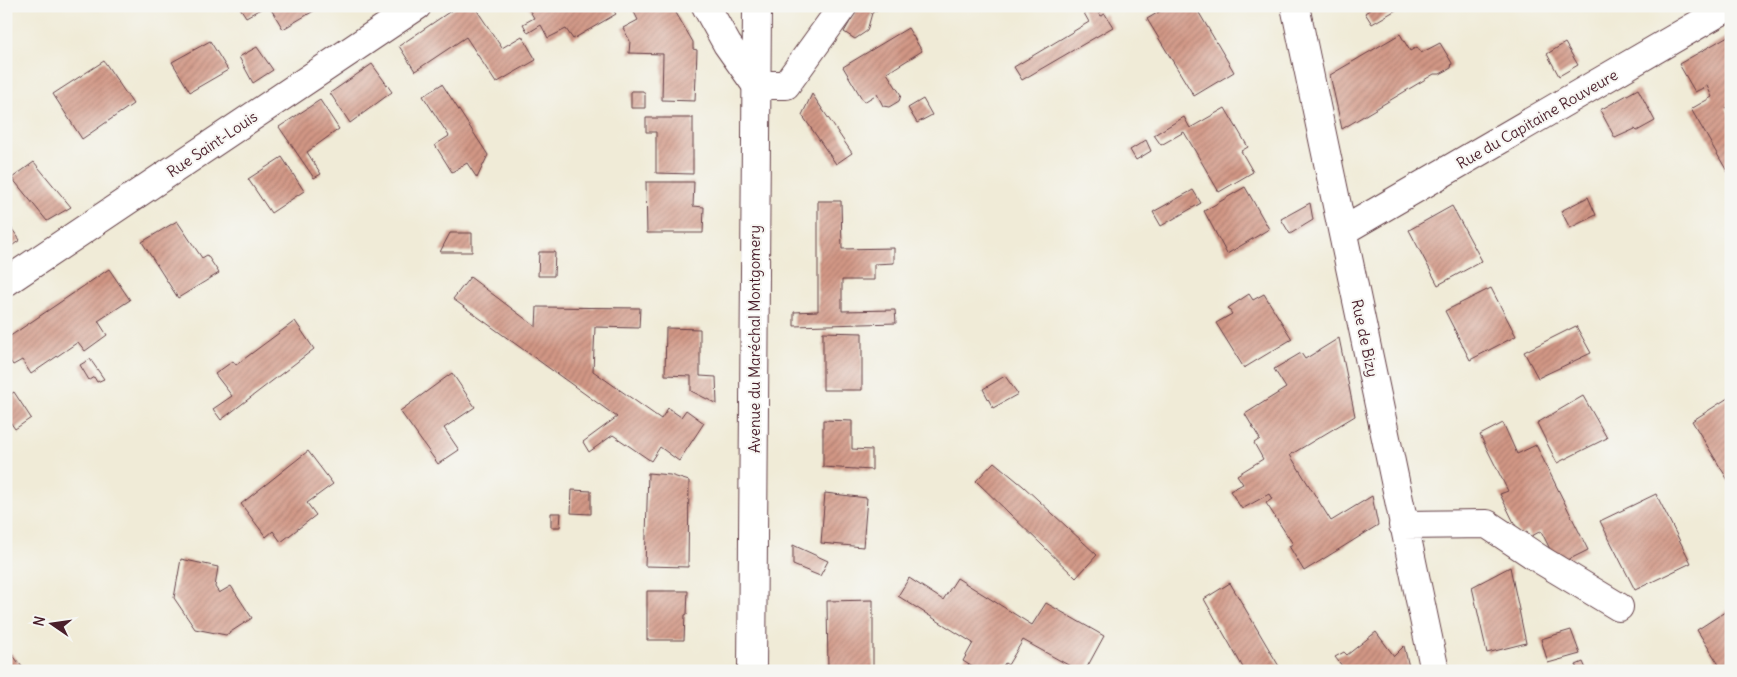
<svg xmlns="http://www.w3.org/2000/svg" width="1737" height="677" font-family="Delius,sans-serif">
	<style>
		.building { fill: url(#building-hatch) }
		.lines { fill: none; stroke-linecap: round; stroke-linejoin: round }
		.minor-casing { stroke: #633e45; stroke-width: 30 }
		.secondary-casing { stroke: #633e45; stroke-width: 30 }
		.minor { stroke: #fff; stroke-width: 28 }
		.secondary { stroke: #fff; stroke-width: 28 }
		.labels { text-anchor: middle; dominant-baseline: central; stroke-width: 4; stroke-linejoin: round; paint-order: stroke }
		.street-label { font-size: 15px; fill: #4a1f2b; stroke: #f6f6f2 }
	</style>
	<defs>
		<pattern id="building-hatch" width="6" height="6" patternUnits="userSpaceOnUse" patternTransform="scale(1.25)"><rect width="6" height="6" fill="#d29785"/><path d="M-1 1l2-2M0 6l6-6M5 7l2-2" fill="none" stroke="#ac7b6d"/></pattern>
	</defs>
	<rect width="100%" height="100%" fill="#f6f6f2"/>
	<filter id="ink" filterUnits="userSpaceOnUse"><feTurbulence type="fractalNoise" baseFrequency=".02" numOctaves="2"/><feDisplacementMap in="SourceGraphic" scale="10" xChannelSelector="R" yChannelSelector="G"/><feConvolveMatrix kernelMatrix="1 2 1 2 8 2 1 2 1" color-interpolation-filters="sRGB"/></filter>
	<filter id="wash" filterUnits="userSpaceOnUse"><feTurbulence type="fractalNoise" baseFrequency=".0096" numOctaves="4" result="noise"/><feDisplacementMap in="SourceGraphic" scale="20" xChannelSelector="R" yChannelSelector="G"/><feGaussianBlur stdDeviation="1.12" result="paint"/><feColorMatrix in="noise" values="0 0 0 0 0 0 0 0 0 0 0 0 0 0 0 0 0 1.4 0 .05"/><feComposite in="paint" operator="in"/></filter>
	<g filter="url(#wash)">
		<rect width="100%" height="100%" fill="#f0ebd7"/>
		<g id="blocks">
			<path class="building" d="M239,6H266L246,17Z
				M269,6H322L283,29Z
				M458,6H474L502,48L522,36L536,60L496,83L466,37L415,71L399,46Z
				M527,6H610L616,14L573,39L566,29L548,38L541,25L528,33L523,24L534,18Z
				M631,6H672L693,42V49L697,50L695,101L662,100L663,54L629,53L630,41L623,28L638,20Z
				M859,6H883L872,13L867,31L855,39L844,32Z
				M1080,6H1095L1101,16L1105,14L1113,27L1022,80L1014,67L1089,22Z
				M1169,6H1195L1234,72L1194,96L1147,19Z
				M1375,6H1394L1396,10L1372,24L1365,13Z
				M908,28L922,51L887,73L901,95L899,101L889,107L883,106L877,94L864,102L843,67Z
				M1400,34L1410,51L1417,47L1421,53L1440,43L1452,63L1451,68L1440,74H1434L1342,129L1330,75Z
				M1728,36L1731,41V105L1726,108L1731,116V178L1691,109L1712,97L1707,86L1695,92L1679,64Z
				M210,41L228,70L190,92L172,62Z
				M1565,43L1578,65L1559,76L1547,54Z
				M257,47L273,70L253,83L239,57Z
				M104,61L133,104L82,139L53,94Z
				M372,64L392,92L350,123L330,93Z
				M442,84L488,155L477,178L467,163L452,172L435,145L449,136L423,96Z
				M1638,89L1655,121L1637,131L1635,129L1615,138L1600,110Z
				M631,91H643L645,95V108H631Z
				M812,94L852,153L836,164L802,115Z
				M923,99L932,115L917,123L908,108Z
				M320,100L339,129L307,152L321,174L314,178L279,127Z
				M1225,108L1248,147L1241,151L1253,172L1219,192L1184,132L1161,145L1154,135L1184,117L1190,128Z
				M646,118H693V174L656,173V132H646Z
				M1146,140L1151,151L1136,160L1130,150Z
				M282,157L304,191L271,213L248,179Z
				M34,162L71,207L47,221L12,178Z
				M646,182H694L693,206L704,207L703,233H647Z
				M1245,187L1269,229L1227,254L1204,211Z
				M1193,190L1201,203L1161,226L1153,212Z
				M1588,197L1596,215L1570,228L1561,211Z
				M818,201H841L842,249L894,248V263L874,264V280H842V311L895,310L896,323L794,326V312L818,311Z
				M1310,203L1313,220L1290,234L1281,219Z
				M1452,206L1482,261L1438,285L1409,230Z
				M6,221L20,240L6,250Z
				M177,221L202,258L207,255L219,273L178,298L142,242Z
				M450,233H472V252H440Z
				M539,252H555L554,276H538Z
				M109,269L130,300L98,321L107,335L85,351L78,342L31,374L22,360L13,365L6,355V339Z
				M470,277L536,327L537,307L640,308L639,328L595,327L593,371L661,419L668,408L681,417L686,410L704,423L679,461L660,447L651,461L613,435L589,452L583,442L617,417L453,299Z
				M1491,288L1516,336L1470,360L1445,311Z
				M1249,294L1253,300L1264,294L1292,339L1244,368L1216,323L1232,314L1228,308Z
				M295,321L314,349L221,420L213,409L232,396L215,374L233,361L236,365Z
				M1576,326L1591,353L1538,378L1524,352Z
				M666,328L700,329V376L716,377L717,404L691,391V376L665,375Z
				M823,332L862,333V390H823Z
				M1339,338L1355,416L1290,455L1331,521L1372,496L1378,525L1304,571L1289,546L1293,544L1266,503L1272,499L1269,494L1242,509L1230,491L1243,484L1237,475L1263,459L1254,443L1260,439L1245,414L1286,388L1274,369L1301,353L1305,359Z
				M90,359L104,379L97,382L94,377L89,380L80,365Z
				M452,373L475,407L444,428L459,450L438,464L400,411Z
				M1005,376L1018,394L993,408L983,389Z
				M14,392L31,418L15,429L6,416V397Z
				M1583,396L1607,438L1557,463L1537,423Z
				M1731,396V485L1692,421Z
				M823,420L852,421V449L872,450V470L823,467Z
				M1503,423L1517,454L1536,445L1588,550L1558,565L1541,531L1530,537L1527,531L1520,535L1500,494L1508,491L1480,435Z
				M308,451L333,484L307,503L316,515L281,542L273,531L266,537L241,504Z
				M994,462L1023,486L1097,555L1076,578L976,481Z
				M648,473L670,475L689,481L688,567L645,566Z
				M572,490L591,491V514L571,513Z
				M825,493L867,498L863,547L821,543Z
				M1656,494L1691,563L1635,590L1600,521Z
				M551,513H561L560,527H551Z
				M793,545L828,561L820,576L793,565Z
				M181,559L218,567L215,587L219,593L231,586L252,618L226,635L195,629L174,598Z
				M1510,567L1526,643L1487,653L1472,587Z
				M909,578L943,600L957,578L1032,625L1046,603L1104,636L1085,671H1079L1023,640L1008,665L1005,663L1000,671H979L963,661L973,643L898,596Z
				M1230,583L1280,668L1275,671H1245L1204,599Z
				M647,591H688L687,614L685,615L684,640H647Z
				M873,600V671H828L827,601Z
				M1731,608V671L1727,669L1723,671L1697,630Z
				M1571,630L1580,654L1548,663L1541,639Z
				M1376,632L1394,656L1404,646L1410,671H1346L1335,657L1344,652L1347,655Z
				M6,647L23,668L19,671H6Z
				M1583,662L1587,671H1578L1576,665Z"/>
		</g>
	</g>
	<g filter="url(#ink)">
		<use href="#blocks" fill-opacity="0" stroke="#633e45" stroke-width="1"/>
		<g class="lines">
			<defs>
				<path id="minor" d="M706,6L727,44L756,85H786L843,6
					M1295,6L1435,671
					M1343,231L1730,6
					M6,282L417,6
					M1403,525L1487,524L1541,560L1619,607"/>
				<path id="secondary" d="M752,671L757,6"/>
			</defs>
			<use href="#minor" class="minor-casing"/>
			<use href="#secondary" class="secondary-casing"/>
			<use href="#minor" class="minor"/>
			<use href="#secondary" class="secondary"/>
		</g>
	</g>
	<g class="labels">
		<g class="street-label">
			<text transform="translate(1537 119) rotate(-30)">Rue du Capitaine Rouveure</text>
			<text transform="translate(212 144) rotate(-34)">Rue Saint-Louis</text>
			<text transform="translate(1365 338) rotate(78)">Rue de Bizy</text>
			<text transform="translate(754 339) rotate(-90)">Avenue du Maréchal Montgomery</text>
		</g>
	</g>
	<rect width="1737" height="677" fill="none" stroke="#f6f6f2" stroke-width="25"/>
	<g transform="translate(52 624) rotate(283)" stroke="#f6f6f2" stroke-width="4" paint-order="stroke">
	<path d="M0-4L9 19L0 12L-9 19Z" fill="#4a1f2b"/>
	<text y="-8" font-size="14" font-weight="bold" text-anchor="middle" fill="#4a1f2b">N</text>
	</g>
</svg>
